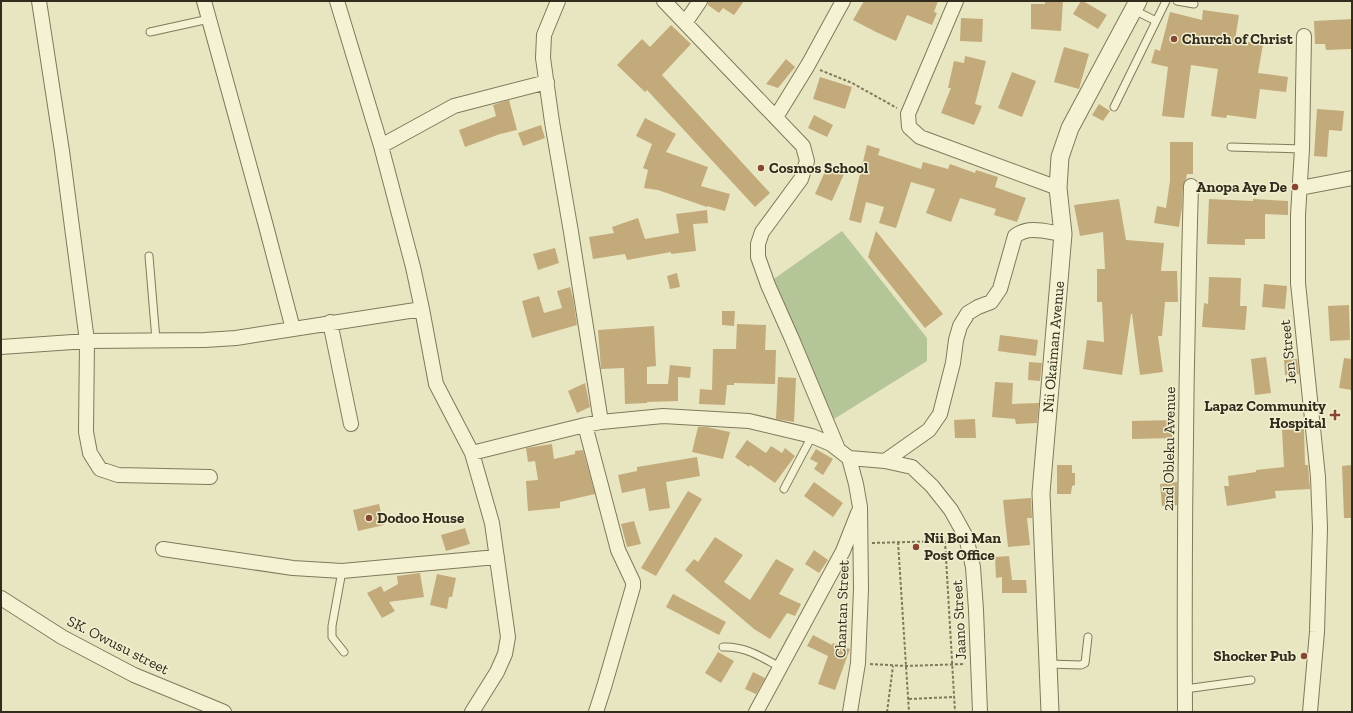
<svg xmlns="http://www.w3.org/2000/svg" width="1353" height="713" font-family="'Zilla Slab',serif">
	<style>
		.green { fill: #b4c597 }
		.building { fill: #c3aa7b }
		.lines { fill: none; stroke-linecap: round; stroke-linejoin: round }
		.service-casing { stroke: #80785b; stroke-width: 9 }
		.minor-casing { stroke: #80785b; stroke-width: 16 }
		.tertiary-casing { stroke: #80785b; stroke-width: 19 }
		.path { stroke: #80785b; stroke-width: 2; stroke-dasharray: 3 2; stroke-linecap: butt }
		.service { stroke: #f4f2d3; stroke-width: 7 }
		.minor { stroke: #f4f2d3; stroke-width: 14 }
		.tertiary { stroke: #f4f2d3; stroke-width: 17 }
		.poi-dot { fill: #884631; stroke: #f1efd0; stroke-width: 1.5 }
		.labels { text-anchor: middle; dominant-baseline: central; stroke-width: 3; stroke-linejoin: round; paint-order: stroke }
		.poi-label { font-size: 15px; font-weight: bold; fill: #312c1d; stroke: #f1efd0; text-anchor: start }
		.street-label { font-size: 15px; fill: #312c1d; stroke: #f1efd0 }
	</style>
	<rect width="100%" height="100%" fill="#e8e6c1"/>
	<path class="green" d="M842,231L927,338V361L834,419L771,281Z"/>
	<path class="building" d="M708,1H744L734,15L723,8L719,13L708,5Z
		M864,1H938L934,12L937,13L932,25L907,15L896,41L876,32L853,20Z
		M1045,1H1063L1061,31L1031,29V4H1045Z
		M1081,1H1083L1107,15L1098,29L1073,14Z
		M1203,10L1239,15L1235,40L1263,44L1258,73L1288,77L1286,92L1260,89L1256,119L1227,115L1226,118L1211,116L1218,69L1191,65L1184,118L1162,116L1168,67L1151,63L1155,49L1160,51L1170,12L1202,20Z
		M961,18L983,19L982,42L960,41Z
		M1352,19V49L1326,50L1325,44H1315L1314,21Z
		M671,25L691,44L662,75L770,193L755,207L647,90L645,92L617,65L642,39L650,47Z
		M1064,47L1089,54L1079,89L1054,82Z
		M965,56L986,61L975,104L982,106L974,125L941,113L951,88H948L954,61L964,63Z
		M786,59L795,67L778,88L766,84Z
		M1012,72L1036,81L1022,117L998,108Z
		M820,77L852,87L845,109L813,99Z
		M509,100L517,130L500,134L465,147L459,130L496,116L493,105Z
		M1099,104L1110,111L1103,121L1092,115Z
		M1317,109L1344,111L1342,131L1329,130L1327,157L1314,156Z
		M814,115L833,125L827,137L808,128Z
		M645,118L676,134L666,152L708,167L701,186L730,194L725,211L707,206V207L658,190L644,188L648,170L643,168L652,144L636,136Z
		M541,125L545,138L523,146L518,133Z
		M1170,142H1193V174H1187L1186,179L1183,185L1182,208L1179,227L1154,223L1157,206L1166,208L1170,181Z
		M867,145L880,149L878,155L921,169L923,162L948,169L950,164L975,173L976,170L998,177L995,187L1026,198L1017,222L994,215L996,209L960,198L951,222L926,213L935,189L911,182L896,228L879,223L884,207L866,202L861,223L849,220Z
		M827,167L844,174L832,201L815,194Z
		M1119,199L1126,240L1164,243L1161,271H1177L1178,302H1165L1162,336H1158L1163,372L1140,375L1132,314H1131L1122,375L1083,369L1087,340L1104,342L1102,302H1097V269H1105L1103,232L1080,236L1074,205Z
		M1209,199L1253,201V199L1288,201V215L1265,214V239H1245V245L1207,244Z
		M707,210L708,223L693,224L696,251L671,254V252L627,260L625,254L593,259L589,237L614,233L612,227L638,218L645,239L679,233L676,214Z
		M876,231L943,314L925,328L868,257Z
		M555,248L559,263L538,270L533,254Z
		M677,273L680,287L670,289L667,276Z
		M1209,277L1241,278L1240,306H1247L1245,330L1202,327L1204,303L1208,304Z
		M1264,284L1287,286L1285,309L1262,307Z
		M570,287L573,298L577,325L532,338L522,301L539,296L544,313L562,308L557,291Z
		M1349,305L1350,340L1330,341L1328,306Z
		M722,311H735L734,326L722,325Z
		M737,324L766,325L765,350H776L775,384L734,383V385H727L725,405L699,404L700,389L712,390L713,349H736Z
		M654,326L656,366L647,367V384H668L670,365L691,367L690,378L678,377V401L647,402V403L625,404L624,368L601,369L598,330Z
		M1000,335L1038,340L1036,356L998,351Z
		M1266,357L1271,393L1255,395L1251,359Z
		M1344,358L1352,359V390L1339,388Z
		M1297,359L1299,374L1285,375L1284,360Z
		M1029,362L1042,363L1040,381L1028,380Z
		M778,377L796,378L794,422L776,419Z
		M995,382L1013,383L1012,404L1039,403L1037,423L1016,424L1015,419L992,417Z
		M585,383L590,407L577,413L568,391Z
		M975,419L976,438H955L954,420Z
		M1173,420V438L1132,439V421Z
		M698,427H707L730,432L723,459L692,452Z
		M1304,429L1305,465H1308L1310,489L1275,491L1276,498L1227,506L1224,486H1229L1228,476L1256,472V470L1284,467L1282,430Z
		M747,440L766,453L771,446L782,453L785,448L795,456L775,483L750,465L749,467L735,457Z
		M552,444L554,459L575,454V451L583,450L595,494L560,502V508L528,511L526,481L538,480L535,461L528,462L526,448Z
		M816,449L833,459L823,475L814,469L818,463L810,459Z
		M697,457L700,476L666,482L670,508L649,511L645,488L622,493L618,475L637,471V467Z
		M1057,465H1072V473H1075V485L1072,486L1071,494H1057Z
		M1352,465V518H1344L1342,466Z
		M814,482L843,503L833,517L804,496Z
		M1177,482V505L1162,506L1160,484Z
		M688,491L702,499L656,576L641,568Z
		M1031,498L1032,518H1027L1030,545L1008,547L1003,500Z
		M379,504L384,525L358,531L353,510Z
		M634,521L641,544L627,547L621,524Z
		M465,528L470,544L446,551L441,535Z
		M715,537L743,555L724,582L750,600L776,559L794,569L779,594L801,604L795,616L787,613L770,639L754,629L685,570L694,559L698,562Z
		M814,550L828,560L819,573L805,564Z
		M1009,556L1012,580H1026L1027,593H1002V577L996,578L995,557Z
		M420,573L424,597L389,602L395,611L382,618L367,593L381,586L384,592L398,584L397,576Z
		M437,574L456,578L452,597H449L447,609L430,605Z
		M673,594L726,622L719,635L666,607Z
		M813,635L832,645L833,643L850,649L835,690L818,684L828,656L807,646Z
		M718,652L734,661L721,683L705,673Z
		M753,672L765,678L756,694L745,689Z"/>
	<g class="lines">
		<defs>
			<path id="service" d="M1177,1L1194,4
				M1134,10L1156,21
				M150,32L209,19
				M1114,107L1166,1
				M1231,147L1302,149
				M149,256L156,340
				M784,489L812,436
				M342,571L332,626V637L344,652
				M723,647C745,646 761,657 780,667
				M1048,664L1081,665L1085,663L1088,637
				M1185,689L1251,680"/>
			<path id="minor" d="M39,1L62,151L87,341L86,432L90,453L100,469L118,475L210,477
				M204,1L266,226L293,329
				M337,1L381,146L413,267L422,309L436,384L472,453L492,523L508,637L505,654L497,672L472,712
				M558,1L544,35L543,58L552,122L571,232L601,422
				M664,1L803,146L807,161L801,179L762,232L758,244V257L768,285L792,339L838,449
				M956,1L908,114L909,127L920,137L1058,188
				M685,23L700,1
				M1304,36L1302,149L1298,215V283L1318,477L1320,528L1317,632L1310,712
				M776,117L808,65L843,1
				M381,146L454,106L547,82
				M1300,188L1352,178
				M330,322L351,424
				M1,347L87,341L205,340L236,338L422,309
				M585,425L618,550L633,582V587L604,687L596,712
				M472,453L585,425L601,422L663,416L749,421L812,436L831,444L849,458L856,484L860,507L861,589L858,663L850,712
				M849,458L885,461L912,467L932,486L951,510L966,537L973,567L976,610L980,712
				M885,461L929,430L940,414L953,363L956,340L960,326L968,313L978,307L991,302L1000,289L1015,236C1029,225 1047,232 1063,234
				M163,549L293,568L342,571L497,557
				M1,598L62,637L134,675L224,712
				M756,712L843,551L858,513
				M1185,712C1184,536 1186,361 1191,186"/>
			<g id="tertiary">
				<path id="s1" d="M1050,712L1041,493L1063,234L1058,188L1060,157L1070,128L1138,1"/>
			</g>
		</defs>
		<use href="#service" class="service-casing"/>
		<use href="#minor" class="minor-casing"/>
		<use href="#tertiary" class="tertiary-casing"/>
		<path class="path" d="M820,70L852,83L897,108
			M945,541L955,712
			M898,542L909,712
			M872,543L945,541L953,539
			M870,664L906,666L965,664
			M909,699L953,697
			M887,712L893,666"/>
		<use href="#service" class="service"/>
		<use href="#minor" class="minor"/>
		<use href="#tertiary" class="tertiary"/>
	</g>
	<g class="poi-dot">
		<circle cx="1174" cy="39" r="4"/>
		<circle cx="761" cy="168" r="4"/>
		<circle cx="1295" cy="187" r="4"/>
		<path d="M1333 409h4v4h4v4h-4v4h-4v-4h-4v-4h4z"/>
		<circle cx="369" cy="518" r="4"/>
		<circle cx="916" cy="547" r="4"/>
		<circle cx="1304" cy="656" r="4"/>
	</g>
	<g class="labels">
		<g class="poi-label">
			<text x="1182" y="39">Church of Christ</text>
			<text x="769" y="168">Cosmos School</text>
			<text x="1287" y="187" text-anchor="end">Anopa Aye De</text>
			<text x="1326" y="406" text-anchor="end">Lapaz Community<tspan x="1326" dy="17">Hospital</tspan></text>
			<text x="377" y="518">Dodoo House</text>
			<text x="924" y="538">Nii Boi Man<tspan x="924" dy="17">Post Office</tspan></text>
			<text x="1296" y="656" text-anchor="end">Shocker Pub</text>
		</g>
		<g class="street-label">
			<text stroke="none"><textPath href="#s1" startOffset="366">Nii Okaiman Avenue</textPath></text>
			<text transform="translate(1288 352) rotate(-96)">Jen Street</text>
			<text transform="translate(1169 449) rotate(-89)">2nd Obleku Avenue</text>
			<text transform="translate(842 609) rotate(-88)">Chantan Street</text>
			<text transform="translate(959 620) rotate(-93)">Jaano Street</text>
			<text transform="translate(118 645) rotate(27)">SK. Owusu street</text>
		</g>
	</g>
	<rect width="1353" height="713" fill="none" stroke="#312c1d" stroke-width="4"/>
</svg>
